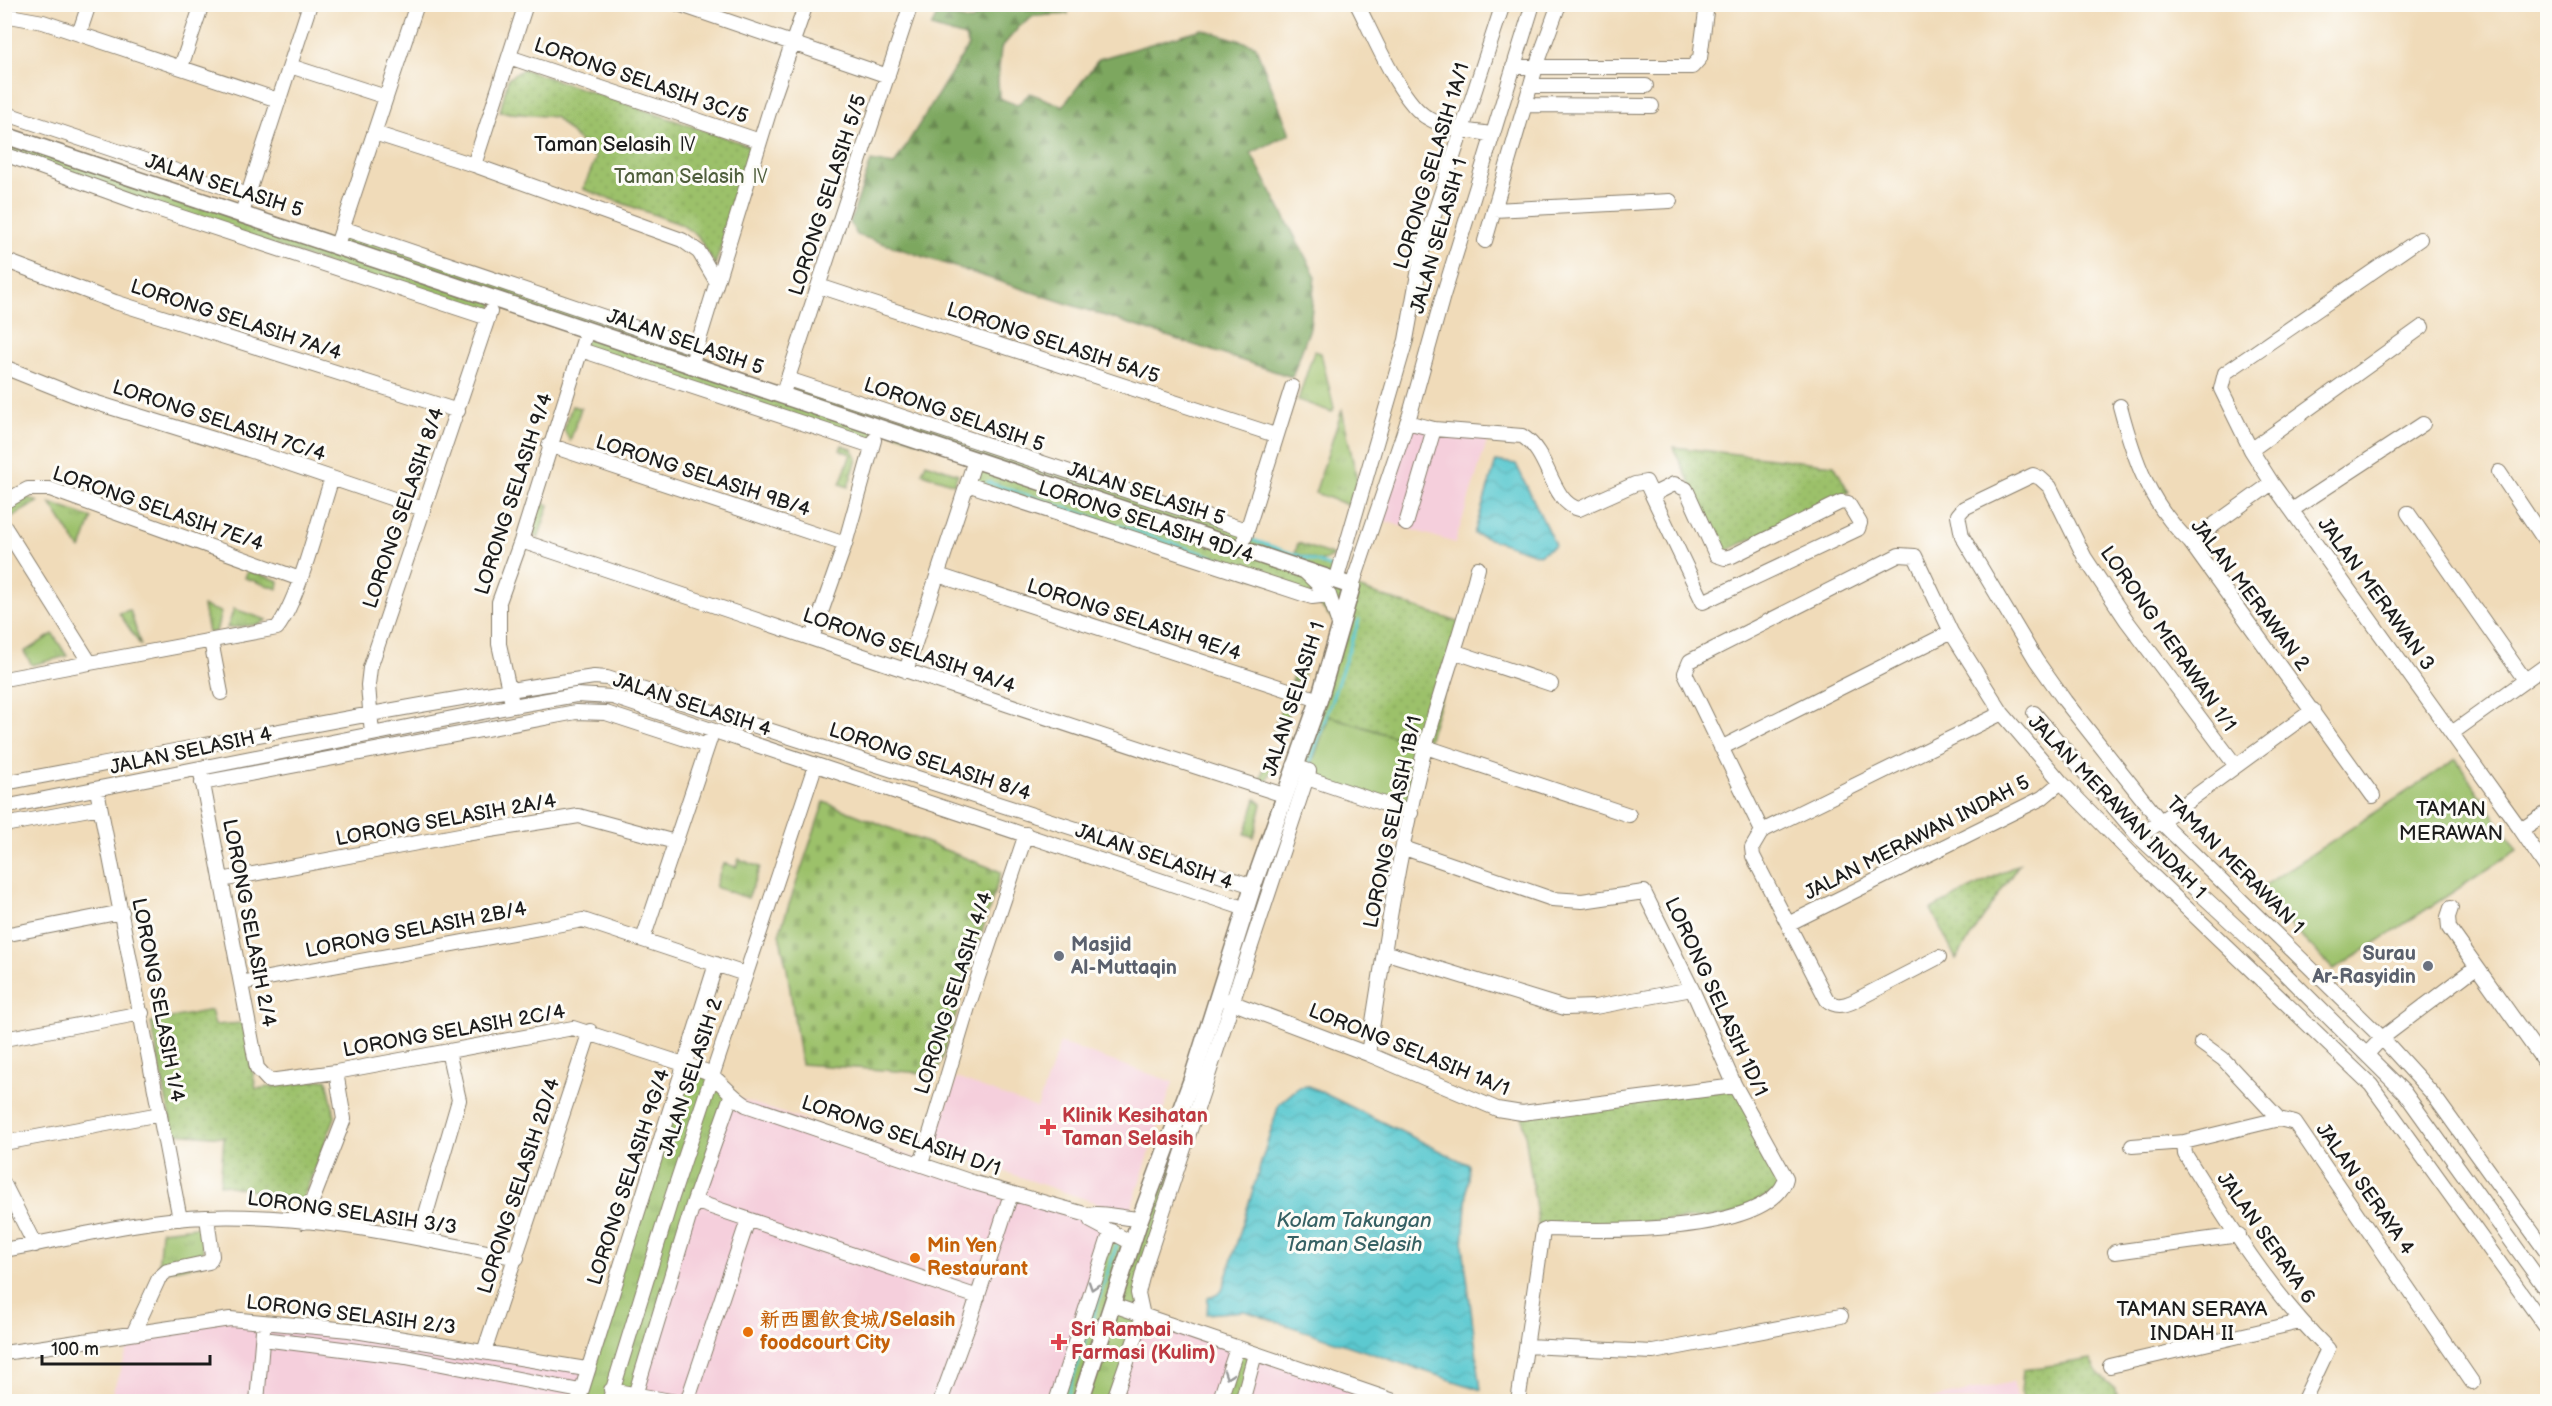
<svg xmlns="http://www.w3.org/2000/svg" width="2552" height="1406" font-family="'Balsamiq Sans','LXGW WenKai TC',sans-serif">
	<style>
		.built { fill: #f5cfdc }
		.grass { fill: url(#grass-tufts); stroke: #5c6e44; stroke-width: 1.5 }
		.forest { fill: url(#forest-firs); stroke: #4c623e; stroke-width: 1.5 }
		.cemetery { fill: url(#cemetery-stones); stroke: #5c6e44; stroke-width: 1.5 }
		.park { fill: url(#park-dots); stroke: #5c6e44; stroke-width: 1.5 }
		.pitch { fill: #9cc16b; stroke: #5c6e44; stroke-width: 1.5 }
		.water { fill: url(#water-waves); stroke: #3c7276; stroke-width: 1.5 }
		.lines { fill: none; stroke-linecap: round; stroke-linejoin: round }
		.stream { stroke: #5cc9d0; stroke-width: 3 }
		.minor-casing { stroke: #867c6a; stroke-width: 16 }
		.tertiary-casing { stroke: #867c6a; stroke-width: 19 }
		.minor { stroke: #fff; stroke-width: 14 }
		.tertiary { stroke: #fff; stroke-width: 16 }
		.oneway { stroke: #999 }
		.worship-dot { fill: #6b7280; stroke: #fdfcf7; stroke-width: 2 }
		.health-dot { fill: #e0444e; stroke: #fdfcf7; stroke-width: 2 }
		.food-dot { fill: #e8710a; stroke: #fdfcf7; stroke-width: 2 }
		.labels { text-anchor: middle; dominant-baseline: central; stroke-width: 6; stroke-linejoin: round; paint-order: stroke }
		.street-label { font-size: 20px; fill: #1c1c1c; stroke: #fdfcf7 }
		.park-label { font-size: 20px; fill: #4f5e3c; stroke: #fdfcf7 }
		.worship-label { font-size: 20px; font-weight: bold; fill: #5b616d; stroke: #fdfcf7; text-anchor: start }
		.health-label { font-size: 20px; font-weight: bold; fill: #be3a42; stroke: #fdfcf7; text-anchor: start }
		.food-label { font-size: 20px; font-weight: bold; fill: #c56008; stroke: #fdfcf7; text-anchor: start }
		.neighbourhood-label { font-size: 21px; fill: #1c1c1c; stroke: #fdfcf7 }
		.water-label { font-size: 21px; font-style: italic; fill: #366164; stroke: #fdfcf7 }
	</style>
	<defs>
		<pattern id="grass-tufts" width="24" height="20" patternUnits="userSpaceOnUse" patternTransform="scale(1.5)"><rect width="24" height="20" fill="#9cc16b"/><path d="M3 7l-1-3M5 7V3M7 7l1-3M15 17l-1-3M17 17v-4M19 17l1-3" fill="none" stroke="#86a55c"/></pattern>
		<pattern id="forest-firs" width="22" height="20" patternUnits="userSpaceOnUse" patternTransform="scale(1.5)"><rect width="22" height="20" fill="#7da75f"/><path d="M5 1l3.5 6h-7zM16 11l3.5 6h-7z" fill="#66874e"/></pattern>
		<pattern id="cemetery-stones" width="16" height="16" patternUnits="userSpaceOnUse" patternTransform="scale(1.5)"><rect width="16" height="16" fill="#9cc16b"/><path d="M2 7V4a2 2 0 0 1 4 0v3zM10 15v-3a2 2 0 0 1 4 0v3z" fill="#86a55c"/></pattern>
		<pattern id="park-dots" width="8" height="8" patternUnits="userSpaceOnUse" patternTransform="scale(1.5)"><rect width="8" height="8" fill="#9cc16b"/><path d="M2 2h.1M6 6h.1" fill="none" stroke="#86a55c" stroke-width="1.8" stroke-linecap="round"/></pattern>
		<pattern id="water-waves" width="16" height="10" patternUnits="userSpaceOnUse" patternTransform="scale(1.5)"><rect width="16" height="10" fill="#5cc9d0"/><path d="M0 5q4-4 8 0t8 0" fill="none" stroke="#4facb2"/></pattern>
	</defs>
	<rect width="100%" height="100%" fill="#fdfcf7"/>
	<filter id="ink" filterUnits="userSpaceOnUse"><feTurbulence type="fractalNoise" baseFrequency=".0167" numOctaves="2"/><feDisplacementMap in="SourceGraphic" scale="12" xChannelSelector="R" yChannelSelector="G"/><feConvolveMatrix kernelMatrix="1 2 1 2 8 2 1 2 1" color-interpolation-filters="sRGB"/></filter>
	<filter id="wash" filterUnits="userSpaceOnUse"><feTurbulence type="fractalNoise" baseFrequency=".008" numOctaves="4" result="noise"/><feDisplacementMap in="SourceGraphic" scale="24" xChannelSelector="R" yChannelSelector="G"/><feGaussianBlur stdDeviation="1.35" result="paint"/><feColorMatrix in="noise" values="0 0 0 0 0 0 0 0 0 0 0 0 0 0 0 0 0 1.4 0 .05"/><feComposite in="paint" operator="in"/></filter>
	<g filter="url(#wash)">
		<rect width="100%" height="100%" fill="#f0dbb9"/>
		<path class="built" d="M1407,422L1489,435L1455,543L1375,518Z
			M1060,1043L1173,1082L1132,1206L1120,1211L932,1147L956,1078L1037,1108Z
			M731,1096L1088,1215L1123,1237L1113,1305L1394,1402H633Z
			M230,1319L586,1369L584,1401L109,1402L134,1332Z
			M2013,1382L2018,1401H1920Z"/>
		<path class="grass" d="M1314,351L1321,353L1334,408L1332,412L1298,400Z
			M572,406L581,408L570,441L564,430Z
			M1342,410L1357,480L1349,505L1315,493Z
			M842,445L852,449L857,459L848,487L840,484L851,454L840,450Z
			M926,463L958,474L954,484L922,473Z
			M26,497L38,502L8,519L9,508Z
			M50,503L92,518L81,549L79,548Z
			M541,503L549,505L538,539L532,530Z
			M1298,543L1332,555V557L1321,562L1295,553Z
			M248,570L279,581L278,589L245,578Z
			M203,606L221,612L216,632L208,633Z
			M234,609L267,620L260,624L227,628Z
			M130,610L141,646L119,613Z
			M53,634L67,656L32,665L24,652Z
			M1302,649L1311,653L1301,680L1291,682Z
			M1283,702L1289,710L1281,738L1272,735Z
			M1270,748L1279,750L1267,782L1260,781Z
			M1256,799L1262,804L1254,837L1245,834Z
			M739,859L760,867L748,898L715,887L723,863L736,867Z
			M1217,996L1230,1001L1144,1270L1143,1316L1113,1401L1056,1402L1111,1231L1132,1243Z
			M686,1065L731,1096L630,1401L578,1402Z
			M204,1226L202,1264L158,1273L161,1231Z
			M1237,1348L1255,1354L1242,1401L1219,1402Z"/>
		<path class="forest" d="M989,5H1068V14L1034,16L1019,27L1001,48L998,78L999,98L1017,105L1030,93L1063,106L1099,59L1202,29L1255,45L1290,134L1251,153L1315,275L1310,328L1292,377L857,235L850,223L871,161L894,165L968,46L965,37L931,27L938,13L971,21Z"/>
		<path class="cemetery" d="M824,802L1001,872L937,1074L801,1064L787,969L779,934Z"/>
		<path class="park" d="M523,69L753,147L715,265L698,236L680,224L583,189L596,158L555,117L500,112L508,79Z
			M4,135L336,245L342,228L696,348L691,365L781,397L788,379L1253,532L1251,539L1332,567L1337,581L1464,624L1426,747L1329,716L1309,771L1294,766L1340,627L1312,597L967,484L975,460L879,428L872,446L581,350L587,330L495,298L488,318L5,154Z
			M1673,447L1834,465L1849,492L1728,550L1721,548Z
			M2019,864L1956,959L1931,909Z
			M211,1010L215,1025L243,1023L256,1089L327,1079L335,1117L302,1201L220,1184L224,1137L173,1133L151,1022Z
			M1735,1086L1784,1187L1729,1216L1548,1229L1540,1237L1522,1113Z
			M2091,1359L2098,1374L2116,1389L2118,1401H2024L2021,1392L2023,1370Z"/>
		<path class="pitch" d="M1329,716L1426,747L1411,813L1307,778Z
			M2456,759L2517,850L2334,970L2256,891Z"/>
		<path class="water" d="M1496,461L1516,464L1555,545L1539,555L1474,534Z
			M1309,1086L1469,1165L1463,1245L1481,1390L1245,1311L1207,1314L1208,1298L1222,1291L1279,1104L1299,1087Z"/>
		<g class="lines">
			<path class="stream" d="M987,482L1262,573
				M1250,539L1332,567
				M1309,766L1359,620
				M1065,1402L1117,1244"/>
		</g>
	</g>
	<g filter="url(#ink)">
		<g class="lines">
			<defs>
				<path id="minor" d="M678,4L888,76
					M1357,4C1373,34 1400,102 1428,118C1446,129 1471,131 1491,134
					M4,15L43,22L278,100
					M79,34L89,4
					M509,57L760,141
					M290,66L386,97
					M181,67L202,4
					M1513,67H1692L1700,58L1707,4
					M1531,86H1646
					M1525,105L1652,106
					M4,113L248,195
					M374,133L474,165L682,240L699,252L716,281
					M4,154L148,206L488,318
					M474,165L526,4
					M1494,210L1670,201
					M242,213L310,4
					M342,228L696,348
					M2420,239L2225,373L2221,389L2251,450L2272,483L2521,830
					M1485,241L1536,67L1559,4
					M337,245L417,4
					M4,260L115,302L458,411
					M819,286L1275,435
					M581,350L872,446
					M691,366L775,93L806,4
					M4,367L84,399L249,450L423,509
					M788,379L1246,530
					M785,387L911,4
					M2120,406C2134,459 2149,504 2190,542L2373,796
					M1407,422L1434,429L1522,436C1550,452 1550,502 1579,509L1635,484L1646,482L1652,495L1674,484L1686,489L1716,555L1725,558L1732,556L1841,502L1848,503L1860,523L1858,529L1703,602L1652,495
					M549,445L845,544
					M2251,450L2422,327
					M2499,472L2548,545
					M967,484L1312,597L1329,595
					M4,502L28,489H50L300,579
					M2292,510L2423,424
					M2408,513L2525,680
					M1406,524L1434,429
					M4,526L90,663
					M1245,537L1292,387
					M521,541C776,625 1028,714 1284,795
					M2190,542L2272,483
					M1305,572L1329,595L1340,627
					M938,575L1319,700
					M1336,581L1406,340L1422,252L1503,4
					M1352,586L1410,414L1442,299L1533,4
					M812,638L845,544L874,440
					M211,641L221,693
					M1456,652L1551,684
					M906,671L975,460
					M4,679L277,628C300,598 319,516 332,478
					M511,699L499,644V602L521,541L587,330
					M2034,713L2139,837L2258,947L2404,1092L2548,1292
					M2452,733L2548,664
					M372,734L368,685L370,668L490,312
					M1426,747L1629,815
					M1721,748L1951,632
					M2236,766L2127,621L2085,558L2050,487L2040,478L2033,475L1964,508L1958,515L1962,536L2036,660L2065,701L2160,821L2382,1038L2432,1093L2548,1254
					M200,768L257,1068L269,1081L336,1072L573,1028L705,1071C719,1078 730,1096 746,1105L975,1183L1088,1215C1099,1211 1125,1219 1140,1219
					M1307,778L1411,813
					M4,783C201,747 396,706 594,677L607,678L1253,886
					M202,783L576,712L606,713L707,746
					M97,790L180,1219
					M4,807L513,706L576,695L613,697L1246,909
					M2548,812L2521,830L2548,870
					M4,825L100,807
					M1762,831L1685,673L1690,661L1899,555L1915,556L1951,632L2002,713L2061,782L2151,874L2371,1085L2548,1330
					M2139,837L2313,710
					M1404,848L1552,899L1582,901L1644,892L1692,989L1735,1086L1786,1178C1772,1236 1595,1231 1548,1229L1543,1231L1518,1402
					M221,880L465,834L579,816L675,842
					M2451,908L2448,917L2449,928L2548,1067
					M1788,924L2042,798L2061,782
					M4,935L122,912
					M643,939L710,739
					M1384,952L1565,1008L1595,1007L1692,989
					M1939,957L1852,1002C1843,1006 1835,1007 1827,1000L1753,856L1752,848L1762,831L2002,713
					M241,983L583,920L745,974
					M1223,999L1368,1054L1497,1109L1522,1113L1735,1086
					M4,1039L142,1013
					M2201,1043L2223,1059L2279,1119
					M1368,1054C1384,952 1399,848 1425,748C1441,687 1463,629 1478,568
					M2367,1054L2382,1038L2476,967
					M2184,1142L2185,1154C2227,1222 2271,1293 2328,1349L2303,1402
					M4,1143L160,1114
					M2132,1146L2184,1142L2279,1119L2295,1123L2472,1382
					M921,1164L968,1007L1026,834
					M4,1184L35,1245
					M694,1201L978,1297
					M1088,1215L1091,1221L1132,1243
					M304,1222L344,1119L336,1072
					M419,1238L459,1100L448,1051
					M4,1250C67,1239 143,1219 206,1217C310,1213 416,1238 517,1258
					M2115,1252L2239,1235
					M1113,1305L1397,1402
					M134,1332L159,1278L167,1271L209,1262L212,1256L207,1217
					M263,1339L406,1357L580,1391
					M1527,1346L1653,1352L1841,1316
					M484,1352L590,1031
					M4,1353L230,1319L349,1330L586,1369
					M2110,1366L2300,1322
					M611,1390L676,1402
					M257,1402L263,1330
					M578,1402L716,964
					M609,1402L672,1197L815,766
					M633,1402L694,1201L731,1096
					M687,1402L748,1220
					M940,1402L970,1320L1011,1194
					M1056,1402L1111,1231
					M1113,1402L1143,1316L1138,1293L1144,1269L1309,771L1294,766
					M1219,1402L1237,1348
					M1242,1402L1255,1354"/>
				<path id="tertiary" d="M4,135L1352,586L1319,700L1253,886L1191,1082L1140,1219L1080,1402"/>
			</defs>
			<use href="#minor" class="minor-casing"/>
			<use href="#tertiary" class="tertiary-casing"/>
			<use href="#minor" class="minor"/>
			<use href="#tertiary" class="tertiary"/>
		</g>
		<defs><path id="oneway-chevron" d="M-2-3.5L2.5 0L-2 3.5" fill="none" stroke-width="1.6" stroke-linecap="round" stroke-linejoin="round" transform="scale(1.5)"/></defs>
		<g class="oneway">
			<use href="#oneway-chevron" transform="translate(1093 1286) rotate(108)"/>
			<use href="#oneway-chevron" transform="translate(1228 1375) rotate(109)"/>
		</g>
	</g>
	<g class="worship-dot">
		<circle cx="1059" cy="956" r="6"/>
		<circle cx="2428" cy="966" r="6"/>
	</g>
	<g class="health-dot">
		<path d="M1045 1118h6v6h6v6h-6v6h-6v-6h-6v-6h6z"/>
		<path d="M1056 1333h6v6h6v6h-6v6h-6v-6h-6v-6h6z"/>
	</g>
	<g class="food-dot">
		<circle cx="915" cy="1258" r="6"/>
		<circle cx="748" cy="1332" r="6"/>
	</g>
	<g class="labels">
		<g class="street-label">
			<text transform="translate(641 81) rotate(19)">LORONG SELASIH 3C/5</text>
			<text transform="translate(1432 166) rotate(-73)">LORONG SELASIH 1A/1</text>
			<text transform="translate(224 186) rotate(18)">JALAN SELASIH 5</text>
			<text transform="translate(828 195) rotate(-72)">LORONG SELASIH 5/5</text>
			<text transform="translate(1439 236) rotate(-74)">JALAN SELASIH 1</text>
			<text transform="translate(236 320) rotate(18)">LORONG SELASIH 7A/4</text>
			<text transform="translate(685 342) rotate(19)">JALAN SELASIH 5</text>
			<text transform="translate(1053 343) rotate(18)">LORONG SELASIH 5A/5</text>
			<text transform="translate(954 415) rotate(19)">LORONG SELASIH 5</text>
			<text transform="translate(219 421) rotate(18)">LORONG SELASIH 7C/4</text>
			<text transform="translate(703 476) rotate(18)">LORONG SELASIH 9B/4</text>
			<text transform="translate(514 494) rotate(-72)">LORONG SELASIH 9/4</text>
			<text transform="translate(1146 494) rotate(18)">JALAN SELASIH 5</text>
			<text transform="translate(404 508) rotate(-71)">LORONG SELASIH 8/4</text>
			<text transform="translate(158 509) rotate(19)">LORONG SELASIH 7E/4</text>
			<text transform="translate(1146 522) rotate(18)">LORONG SELASIH 9D/4</text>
			<text transform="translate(2376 594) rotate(54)">JALAN MERAWAN 3</text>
			<text transform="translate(2250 595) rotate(53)">JALAN MERAWAN 2</text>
			<text transform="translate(1134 620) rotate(18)">LORONG SELASIH 9E/4</text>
			<text transform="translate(2168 639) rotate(55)">LORONG MERAWAN 1/1</text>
			<text transform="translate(909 651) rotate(19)">LORONG SELASIH 9A/4</text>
			<text transform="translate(1294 699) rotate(-72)">JALAN SELASIH 1</text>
			<text transform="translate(692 705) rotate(18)">JALAN SELASIH 4</text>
			<text transform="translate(191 751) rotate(-12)">JALAN SELASIH 4</text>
			<text transform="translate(930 762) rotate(18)">LORONG SELASIH 8/4</text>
			<text transform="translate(2117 807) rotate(46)">JALAN MERAWAN INDAH 1</text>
			<text transform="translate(446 820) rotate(-10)">LORONG SELASIH 2A/4</text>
			<text transform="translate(1393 822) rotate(-78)">LORONG SELASIH 1B/1</text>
			<text transform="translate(1917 838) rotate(-27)">JALAN MERAWAN INDAH 5</text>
			<text transform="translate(1154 857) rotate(19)">JALAN SELASIH 4</text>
			<text transform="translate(2235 865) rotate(45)">TAMAN MERAWAN 1</text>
			<text transform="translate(249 923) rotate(79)">LORONG SELASIH 2/4</text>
			<text transform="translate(416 930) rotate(-11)">LORONG SELASIH 2B/4</text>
			<text transform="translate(954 993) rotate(-72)">LORONG SELASIH 4/4</text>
			<text transform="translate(1716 997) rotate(65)">LORONG SELASIH 1D/1</text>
			<text transform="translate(158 1000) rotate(79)">LORONG SELASIH 1/4</text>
			<text transform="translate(454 1031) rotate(-10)">LORONG SELASIH 2C/4</text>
			<text transform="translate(1409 1050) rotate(22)">LORONG SELASIH 1A/1</text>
			<text transform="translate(691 1077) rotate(-72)">JALAN SELASIH 2</text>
			<text transform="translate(901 1136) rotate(19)">LORONG SELASIH D/1</text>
			<text transform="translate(629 1177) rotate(-72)">LORONG SELASIH 9G/4</text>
			<text transform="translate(519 1186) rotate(-72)">LORONG SELASIH 2D/4</text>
			<text transform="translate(2365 1189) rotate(55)">JALAN SERAYA 4</text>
			<text transform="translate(352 1213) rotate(8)">LORONG SELASIH 3/3</text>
			<text transform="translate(2266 1238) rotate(55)">JALAN SERAYA 6</text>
			<text transform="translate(351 1315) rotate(7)">LORONG SELASIH 2/3</text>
		</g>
		<g class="park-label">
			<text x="692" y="177">Taman Selasih Ⅳ</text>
		</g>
		<g class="worship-label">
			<text x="1071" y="945">Masjid<tspan x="1071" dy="23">Al-Muttaqin</tspan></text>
			<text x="2416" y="954" text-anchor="end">Surau<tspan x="2416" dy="23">Ar-Rasyidin</tspan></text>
		</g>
		<g class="health-label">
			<text x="1062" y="1116">Klinik Kesihatan<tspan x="1062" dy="23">Taman Selasih</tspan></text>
			<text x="1071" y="1330">Sri Rambai<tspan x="1071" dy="23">Farmasi (Kulim)</tspan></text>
		</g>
		<g class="food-label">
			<text x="927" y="1246">Min Yen<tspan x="927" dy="23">Restaurant</tspan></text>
			<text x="760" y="1320">新西圜飲食城/Selasih<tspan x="760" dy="23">foodcourt City</tspan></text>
		</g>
		<g class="neighbourhood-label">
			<text x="616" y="144">Taman Selasih Ⅳ</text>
			<text x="2451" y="809">TAMAN<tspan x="2451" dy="24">MERAWAN</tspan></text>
			<text x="2192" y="1309">TAMAN SERAYA<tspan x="2192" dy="24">INDAH II</tspan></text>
		</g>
		<g class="water-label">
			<text x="1354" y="1220">Kolam Takungan<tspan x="1354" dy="24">Taman Selasih</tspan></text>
		</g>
	</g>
	<rect width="2552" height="1406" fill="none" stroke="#fdfcf7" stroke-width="24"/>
	<path d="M42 1355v9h168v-9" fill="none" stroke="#1c1c1c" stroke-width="3"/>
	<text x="51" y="1355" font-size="18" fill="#1c1c1c" stroke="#fdfcf7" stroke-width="4.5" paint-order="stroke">100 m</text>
</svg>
